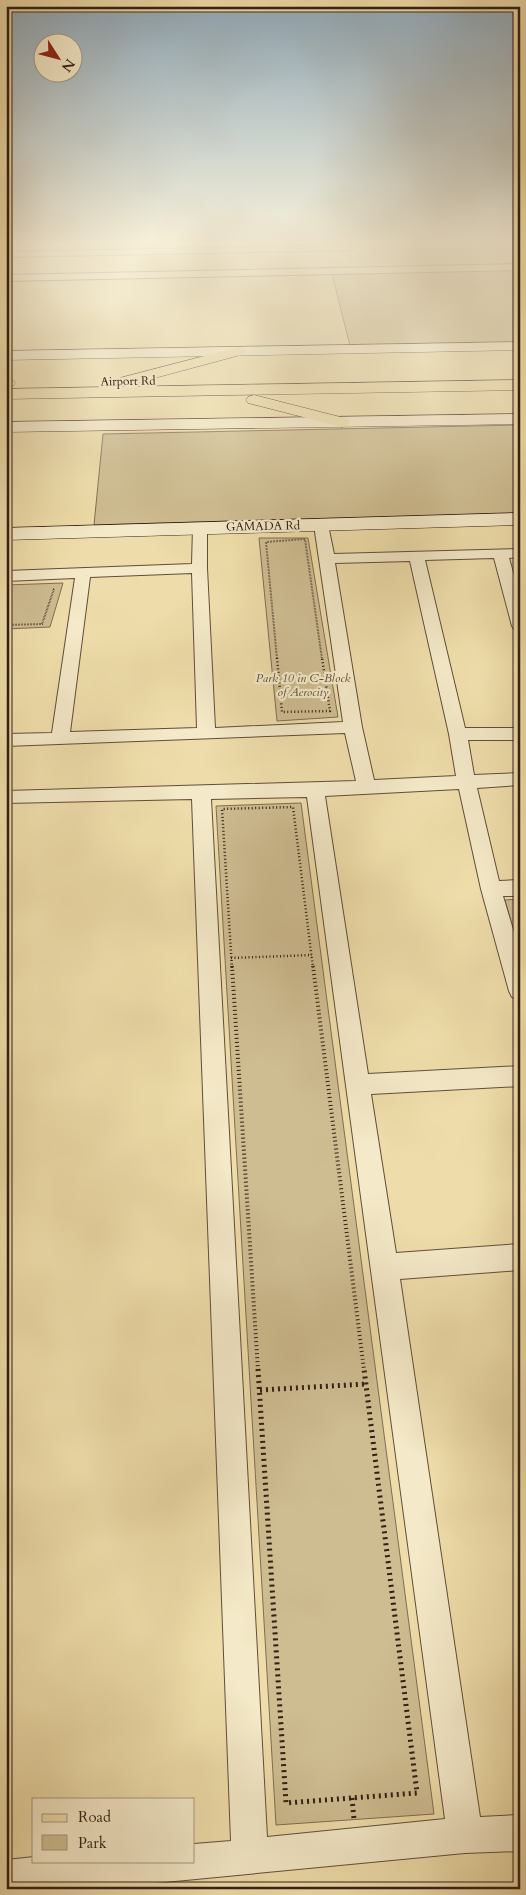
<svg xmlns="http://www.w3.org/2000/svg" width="526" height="1895" font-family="Cardo,serif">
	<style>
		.green { fill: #cebd91; stroke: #7f6e53 }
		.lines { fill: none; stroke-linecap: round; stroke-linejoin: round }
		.street-casing { stroke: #604e3a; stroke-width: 2 }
		.secondary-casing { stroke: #301f15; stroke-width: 1 }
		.primary-casing { stroke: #301f15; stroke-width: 1 }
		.path-far3 { stroke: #301f15; stroke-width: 2; stroke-dasharray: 0.5 1; stroke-linecap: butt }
		.path-far2 { stroke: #301f15; stroke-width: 2.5; stroke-dasharray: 1 2.5; stroke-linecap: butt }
		.path-far1 { stroke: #301f15; stroke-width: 4; stroke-dasharray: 1 3; stroke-linecap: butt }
		.path { stroke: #301f15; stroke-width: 5; stroke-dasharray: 2 4; stroke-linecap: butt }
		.street { fill: #f4e9c8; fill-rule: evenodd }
		.secondary { fill: #f4e9c8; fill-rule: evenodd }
		.primary { fill: #eda; fill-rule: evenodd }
		.labels { text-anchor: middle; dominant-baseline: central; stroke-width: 4.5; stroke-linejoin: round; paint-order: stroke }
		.far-street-label { font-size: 12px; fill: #301f15; stroke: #f4e9c8 }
		.far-park-label { font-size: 12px; font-style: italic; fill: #5f4e3a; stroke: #f4e9c8 }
	</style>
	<rect width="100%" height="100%" fill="#eda"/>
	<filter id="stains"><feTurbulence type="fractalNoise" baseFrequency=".004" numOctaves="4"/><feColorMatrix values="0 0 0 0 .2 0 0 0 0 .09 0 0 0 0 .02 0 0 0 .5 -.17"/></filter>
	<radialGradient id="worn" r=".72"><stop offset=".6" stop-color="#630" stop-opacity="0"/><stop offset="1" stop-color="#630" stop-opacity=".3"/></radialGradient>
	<path class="green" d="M108,241H156V250L107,251Z
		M520,270V343L350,346L332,274Z
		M520,425V513L94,525L103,434Z
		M259,538H308L338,717L277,721Z
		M63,583L50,627L6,629V585Z
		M301,803L434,1814L276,1825L216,806Z
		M520,899V954L505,900Z"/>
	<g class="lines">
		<defs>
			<path id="street" d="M430,241H440L441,243L520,241V247L437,249L434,248Z
				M349,245L352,246V250L6,257V253L10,252Z
				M520,264V270L6,281V275Z
				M321,521L326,522L328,525L334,554L520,549V557L509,558L520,597V631L514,629L512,626L494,558L425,560L465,728H520V740H468L474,775L520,773V785L477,788L499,881L520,880V896H503L520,953V1000L512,997L509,991L481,889L459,789L325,796L368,1074L520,1066V1086L371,1094L396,1253L520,1244V1270L400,1279L480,1817L520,1815V1851L465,1853L92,1889H6V1860L34,1857V1861H194V1844L231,1841L192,799L6,803V791L356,781L345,733L6,746V734L52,733L75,578L6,581V571L192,564L193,527L195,524H205L207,527V568L215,728L343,722L314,525L316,522ZM410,561L449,734L456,776L374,780L362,727L335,563ZM192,573L197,728L70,732L90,577ZM307,797L445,1819L267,1837L211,799Z"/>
			<path id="secondary" d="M520,342V350L6,360V351Z
				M6,378L13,380L15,383L13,386L6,388Z
				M520,414V424L6,432V422Z
				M520,513V525L6,540V528Z"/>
			<path id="primary" d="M239,347L244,348L246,351L244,354L125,386L120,384L117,381L120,378Z
				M520,380V390L6,399V389Z
				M254,395L348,419L350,422L348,425L342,427L248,403L246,400L248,397Z"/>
		</defs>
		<use href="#street" class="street-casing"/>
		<use href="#secondary" class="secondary-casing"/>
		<use href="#primary" class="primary-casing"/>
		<path class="path-far3" d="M6,625L42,624L54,589H52
			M277,659L266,542L305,539L322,659"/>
		<path class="path-far2" d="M277,658L282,712L330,711L322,658
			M231,958L312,955
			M232,968L222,809L293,807L313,968"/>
		<path class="path-far1" d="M232,966L258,1370
			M313,966L364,1370"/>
		<path class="path" d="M258,1369L286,1803L417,1793L364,1369
			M260,1390L366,1384
			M352,1798L354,1819"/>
		<use href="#street" class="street"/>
		<use href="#secondary" class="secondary"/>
		<use href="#primary" class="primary"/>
	</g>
	<linearGradient id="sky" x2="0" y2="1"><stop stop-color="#90aabb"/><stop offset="0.48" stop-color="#f7f0d9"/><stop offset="1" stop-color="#f7f0d9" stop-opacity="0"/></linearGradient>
	<rect width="526" height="506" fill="url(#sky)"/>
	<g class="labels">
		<g class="far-street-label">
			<text transform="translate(128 381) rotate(-1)">Airport Rd</text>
			<text transform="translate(263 526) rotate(-1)">GAMADA Rd</text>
		</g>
		<g class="far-park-label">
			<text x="303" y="678">Park 10 in C-Block<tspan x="303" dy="14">of Aerocity</tspan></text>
		</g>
	</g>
	<rect width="526" height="1895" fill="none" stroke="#eda" stroke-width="25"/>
	<rect x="8" y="8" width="511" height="1880" fill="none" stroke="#301f15" stroke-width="2.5"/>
	<rect x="12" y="12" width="501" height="1870" fill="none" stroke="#301f15"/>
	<rect x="32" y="1798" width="162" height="65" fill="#f4e9c8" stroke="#a69880"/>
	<rect x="42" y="1814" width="25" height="8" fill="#eeddaa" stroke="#a69880"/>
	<text x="78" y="1822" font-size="15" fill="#301f15">Road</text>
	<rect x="42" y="1835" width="25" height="15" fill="#cebd91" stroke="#a69880"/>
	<text x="78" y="1848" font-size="15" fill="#301f15">Park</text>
	<g transform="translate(58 58) rotate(126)"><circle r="24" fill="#f4e9c8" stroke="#a69880"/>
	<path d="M0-4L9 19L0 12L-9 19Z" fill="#8f2418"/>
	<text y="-8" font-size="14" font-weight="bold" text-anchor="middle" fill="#301f15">N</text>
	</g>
	<rect width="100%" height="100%" filter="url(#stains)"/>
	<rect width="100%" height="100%" fill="url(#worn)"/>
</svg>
